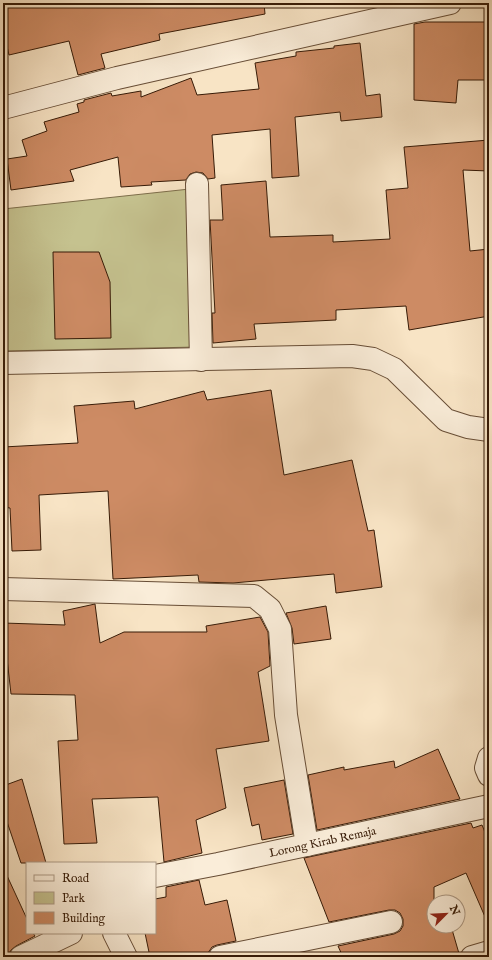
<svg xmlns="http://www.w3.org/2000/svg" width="492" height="960" font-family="'IM FELL English',serif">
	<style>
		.green { fill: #c5c28f; stroke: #7e6e4b }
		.building { fill: #cd8b64; stroke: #371b07 }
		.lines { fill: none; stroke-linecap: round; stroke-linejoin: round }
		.minor-casing { stroke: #674d36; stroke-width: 24 }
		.minor { stroke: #faedd9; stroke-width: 22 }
		.labels { text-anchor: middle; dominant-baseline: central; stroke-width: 3; stroke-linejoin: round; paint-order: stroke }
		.street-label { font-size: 12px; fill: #371b07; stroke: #faedd9 }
	</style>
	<rect width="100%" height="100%" fill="#f8e4c5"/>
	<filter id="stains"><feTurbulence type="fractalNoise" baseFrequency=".005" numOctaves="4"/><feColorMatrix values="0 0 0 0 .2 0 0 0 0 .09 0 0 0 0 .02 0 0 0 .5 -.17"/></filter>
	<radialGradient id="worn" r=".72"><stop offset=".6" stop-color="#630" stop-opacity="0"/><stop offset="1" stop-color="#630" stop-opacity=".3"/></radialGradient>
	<path class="green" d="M199,188L198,347L3,351V209Z"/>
	<path class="building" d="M3,3H264L265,14L159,34L160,40L101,54L105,68L78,75L69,41L9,55L3,29Z
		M425,22H489V80H458L456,103L414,100V24Z
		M360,43L366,96L380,94L382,117L341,121L340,112L295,117L299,176L272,178L270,129L212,135L215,178L208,179L203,173L196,172L190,174L186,180L151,182L152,185L121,187L118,157L70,170L74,181L11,190L7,159L27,156L22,140L47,131L44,122L79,112L77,104L84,102V100L111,93L112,96L141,91V97L191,78L197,95L259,89L255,63L296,56V52L334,48V46Z
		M489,140V171L463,170L470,251L489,249V316L409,330L406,306L336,310V320L254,324L256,339L213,343L212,313H215L210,220H223L221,185L266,181L270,237L333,235V242L390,239L386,190L408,188L404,147Z
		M53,252H99L110,282L111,338L55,339Z
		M271,390L284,475L352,460L368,531L374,530L382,587L336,593L334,574L233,583L199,582L198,575L113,579L108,491L39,495L41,550L12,551L10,508L3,507V447L78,443L74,406L134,401L135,409L204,391L207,400Z
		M95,604L100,643L124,632H207L206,626L260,617L268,632L270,666L258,672L269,741L216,749L226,808L196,820L202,853L164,862L158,797L92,799L97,843L64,844L58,741L78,740L75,695L11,694L3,623L65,625L63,611Z
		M326,606L331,639L294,644L292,628L286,613Z
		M438,749L460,799L317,830L308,775L344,767V770L394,761L395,768Z
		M22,779L46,863H21L3,810V786Z
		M284,780L293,834L262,840L259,824L252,826L244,788Z
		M471,823L473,828L482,825L489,842V926L466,873L434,887V926H451L460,957H343L338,946L394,934L400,931L403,926V919L400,913L395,910H389L329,922L304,858Z
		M3,867L27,919V933H33L35,936L16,946L11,950L9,954L3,957Z
		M199,880L205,905L227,900L236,941L217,945L212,947L208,953V957H150L145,933H155V899L166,897V887Z"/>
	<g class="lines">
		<defs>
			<g id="minor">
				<path d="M3,108L117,78L450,3"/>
				<path d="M197,184L201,360"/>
				<path d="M3,363L352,356L373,359L394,369L446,420L468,427L489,430"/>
				<path d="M3,589L254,596L270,609L280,629L286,715L307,845"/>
				<path d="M489,758L486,768L489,775"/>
				<path id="s1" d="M155,876L218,864L489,806"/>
				<path d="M114,933L126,957"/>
				<path d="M21,957L71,933"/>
				<path d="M220,957L391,922"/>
				<path d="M472,957L489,952"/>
			</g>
		</defs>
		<use href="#minor" class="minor-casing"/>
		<use href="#minor" class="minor"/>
	</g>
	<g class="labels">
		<g class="street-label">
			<text stroke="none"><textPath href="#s1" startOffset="171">Lorong Kirab Remaja</textPath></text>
		</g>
	</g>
	<rect width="492" height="960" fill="none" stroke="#f8e4c5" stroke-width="16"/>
	<rect x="4" y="4" width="484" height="952" fill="none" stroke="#371b07" stroke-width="2"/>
	<rect x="8" y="8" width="476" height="944" fill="none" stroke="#371b07"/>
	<rect x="26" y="862" width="130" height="72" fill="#faedd9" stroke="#ac9985"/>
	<rect x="34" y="875" width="20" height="6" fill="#faedd9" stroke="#ac9985"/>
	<text x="62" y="882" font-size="12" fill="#371b07">Road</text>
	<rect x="34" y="892" width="20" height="12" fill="#c5c28f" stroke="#ac9985"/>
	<text x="62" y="902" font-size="12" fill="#371b07">Park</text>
	<rect x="34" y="912" width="20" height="12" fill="#cd8b64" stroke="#ac9985"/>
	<text x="62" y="922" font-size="12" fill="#371b07">Building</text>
	<g transform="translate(446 914) rotate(66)"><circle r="19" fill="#faedd9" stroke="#ac9985"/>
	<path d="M0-3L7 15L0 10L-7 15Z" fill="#8f2418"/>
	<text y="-6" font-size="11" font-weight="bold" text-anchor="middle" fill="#371b07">N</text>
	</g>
	<rect width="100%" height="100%" filter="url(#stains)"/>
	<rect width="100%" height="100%" fill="url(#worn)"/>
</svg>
